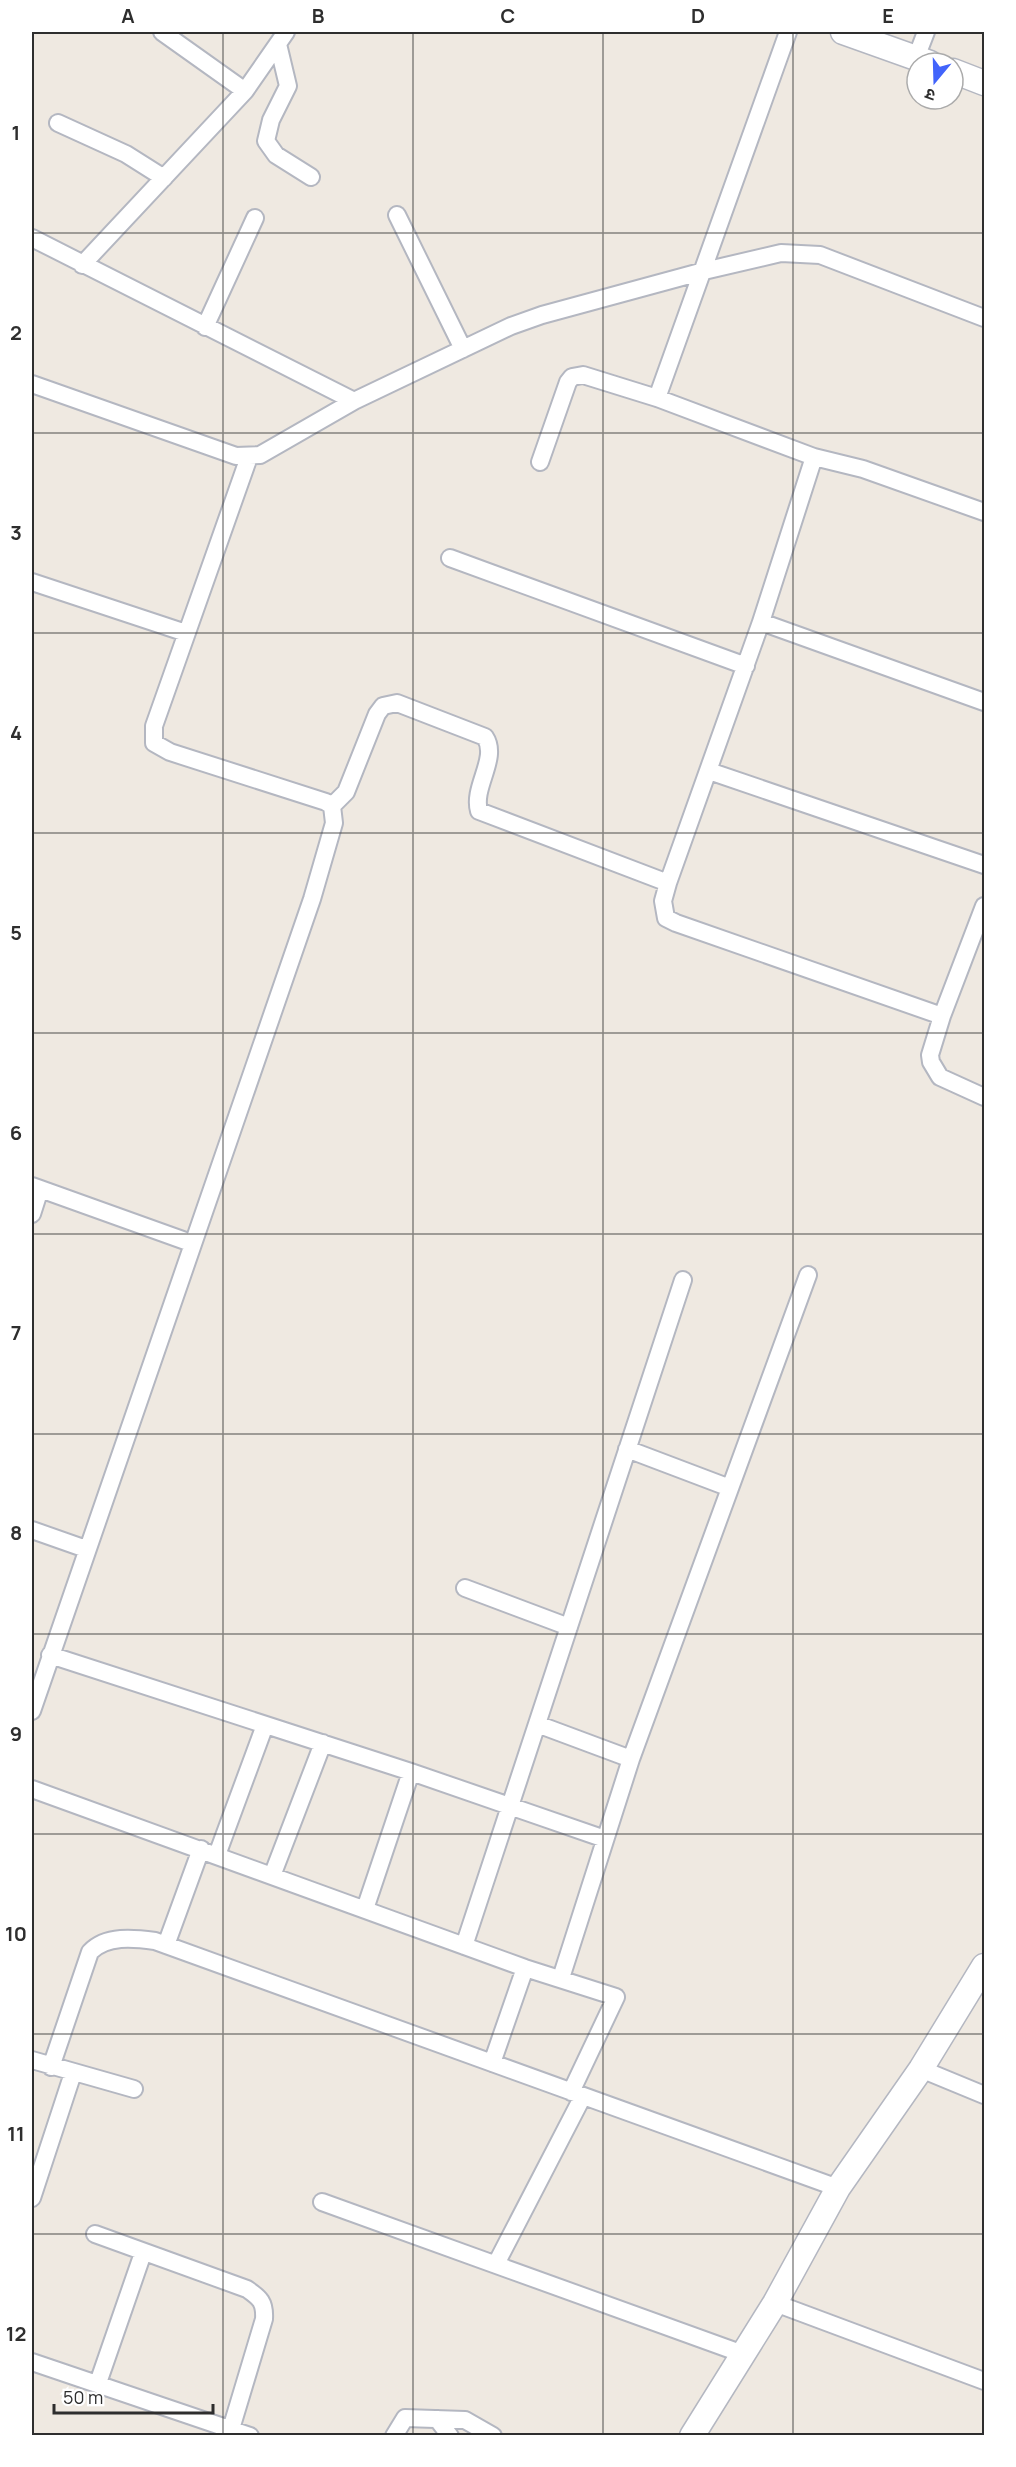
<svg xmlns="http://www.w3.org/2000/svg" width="1016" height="2467" font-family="Manrope,'Noto Sans Devanagari',sans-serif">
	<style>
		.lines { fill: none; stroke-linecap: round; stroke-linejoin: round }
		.street-casing { stroke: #b4b7c1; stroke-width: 20 }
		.secondary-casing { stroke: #b4b7c1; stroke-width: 27 }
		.street { stroke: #fff; stroke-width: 16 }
		.secondary { stroke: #fff; stroke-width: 24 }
		.grid { fill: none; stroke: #2e2e2e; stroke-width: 1.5; stroke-opacity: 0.55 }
		.neatline { fill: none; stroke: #2e2e2e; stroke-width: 2 }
		.grid-label { font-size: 20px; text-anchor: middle; font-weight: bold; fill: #2e2e2e }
	</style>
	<rect width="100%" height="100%" fill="#efe9e1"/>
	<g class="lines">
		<defs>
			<path id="street" d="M162,32L245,91
				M278,44L288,86L271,120L266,141L276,155L311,177
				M916,58L926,32
				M58,123L126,154L164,178
				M397,215L463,349
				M32,238L354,401
				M82,265L245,91L286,32
				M205,327L255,218
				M32,384L236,456L260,455L354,401L511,326L542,315L704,271L781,253L820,255L984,318
				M657,398L788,32
				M814,457L761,622L668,883L663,901L666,918L676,923L942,1016
				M540,462L568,382L572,377L583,375L657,398L814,457L863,469L984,512
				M450,558L746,666
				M32,582L186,633
				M761,622L984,702
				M709,771L984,865
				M332,806L346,792L377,714L383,706L397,703L485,737C499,758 472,787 479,811L668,883
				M984,906L942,1016L930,1055L931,1062L940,1077L984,1097
				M32,1186L191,1243
				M32,1214L40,1189
				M627,1449L730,1488
				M32,1530L86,1549
				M465,1588L569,1627
				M50,1655L411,1772L605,1839
				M32,1711L312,899L334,823L332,806L326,802L170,752L154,743V726L249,457
				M537,1724L631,1759
				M32,1789L525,1968L616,1997L571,2092
				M217,1855L265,1725
				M272,1876L323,1743
				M365,1909L411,1772
				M166,1945L201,1849
				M464,1946L683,1280
				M561,1978L631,1759L808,1275
				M32,2060L134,2089
				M492,2063L525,1968
				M51,2067L90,1952C106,1935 134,1938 155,1941L838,2188
				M921,2069L984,2095
				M32,2198L73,2073
				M322,2202L743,2354
				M95,2234L247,2289C260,2298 265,2302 264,2319L231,2429
				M496,2264L583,2096
				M775,2303L984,2381
				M32,2362L250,2436
				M98,2383L143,2253
				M437,2419L450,2436
				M394,2436L405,2418L465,2420L493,2436"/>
			<path id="secondary" d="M843,32L930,63
				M953,71L984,83
				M692,2436L775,2303L838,2188L921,2069L984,1966"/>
		</defs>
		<use href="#street" class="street-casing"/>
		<use href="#secondary" class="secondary-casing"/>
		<use href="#street" class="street"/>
		<use href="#secondary" class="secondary"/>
	</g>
	<path class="grid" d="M223,32V2436M413,32V2436M603,32V2436M793,32V2436M32,233H984M32,433H984M32,633H984M32,833H984M32,1033H984M32,1234H984M32,1434H984M32,1634H984M32,1834H984M32,2034H984M32,2234H984"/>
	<rect width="1016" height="2467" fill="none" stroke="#ffffff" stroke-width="66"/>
	<g transform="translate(935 81) rotate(199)"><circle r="28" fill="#ffffff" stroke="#ababab" stroke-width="1.5"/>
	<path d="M0-4.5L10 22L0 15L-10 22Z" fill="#4264fb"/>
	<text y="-9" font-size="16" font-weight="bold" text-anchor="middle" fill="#2e2e2e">उ</text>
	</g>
	<path d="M54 2404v9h159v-9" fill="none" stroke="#2e2e2e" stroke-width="3"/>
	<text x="63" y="2404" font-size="18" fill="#2e2e2e" stroke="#ffffff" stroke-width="4.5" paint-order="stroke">50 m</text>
	<rect x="33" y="33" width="950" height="2401" class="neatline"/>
	<g class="grid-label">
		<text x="128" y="23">A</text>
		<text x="318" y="23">B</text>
		<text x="508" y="23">C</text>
		<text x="698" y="23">D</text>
		<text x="888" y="23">E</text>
		<text x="16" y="140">1</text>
		<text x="16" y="340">2</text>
		<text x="16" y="540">3</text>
		<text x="16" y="740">4</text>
		<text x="16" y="940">5</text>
		<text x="16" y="1140">6</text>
		<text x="16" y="1340">7</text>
		<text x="16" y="1540">8</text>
		<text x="16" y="1741">9</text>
		<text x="16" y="1941">10</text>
		<text x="16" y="2141">11</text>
		<text x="16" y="2341">12</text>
	</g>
</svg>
